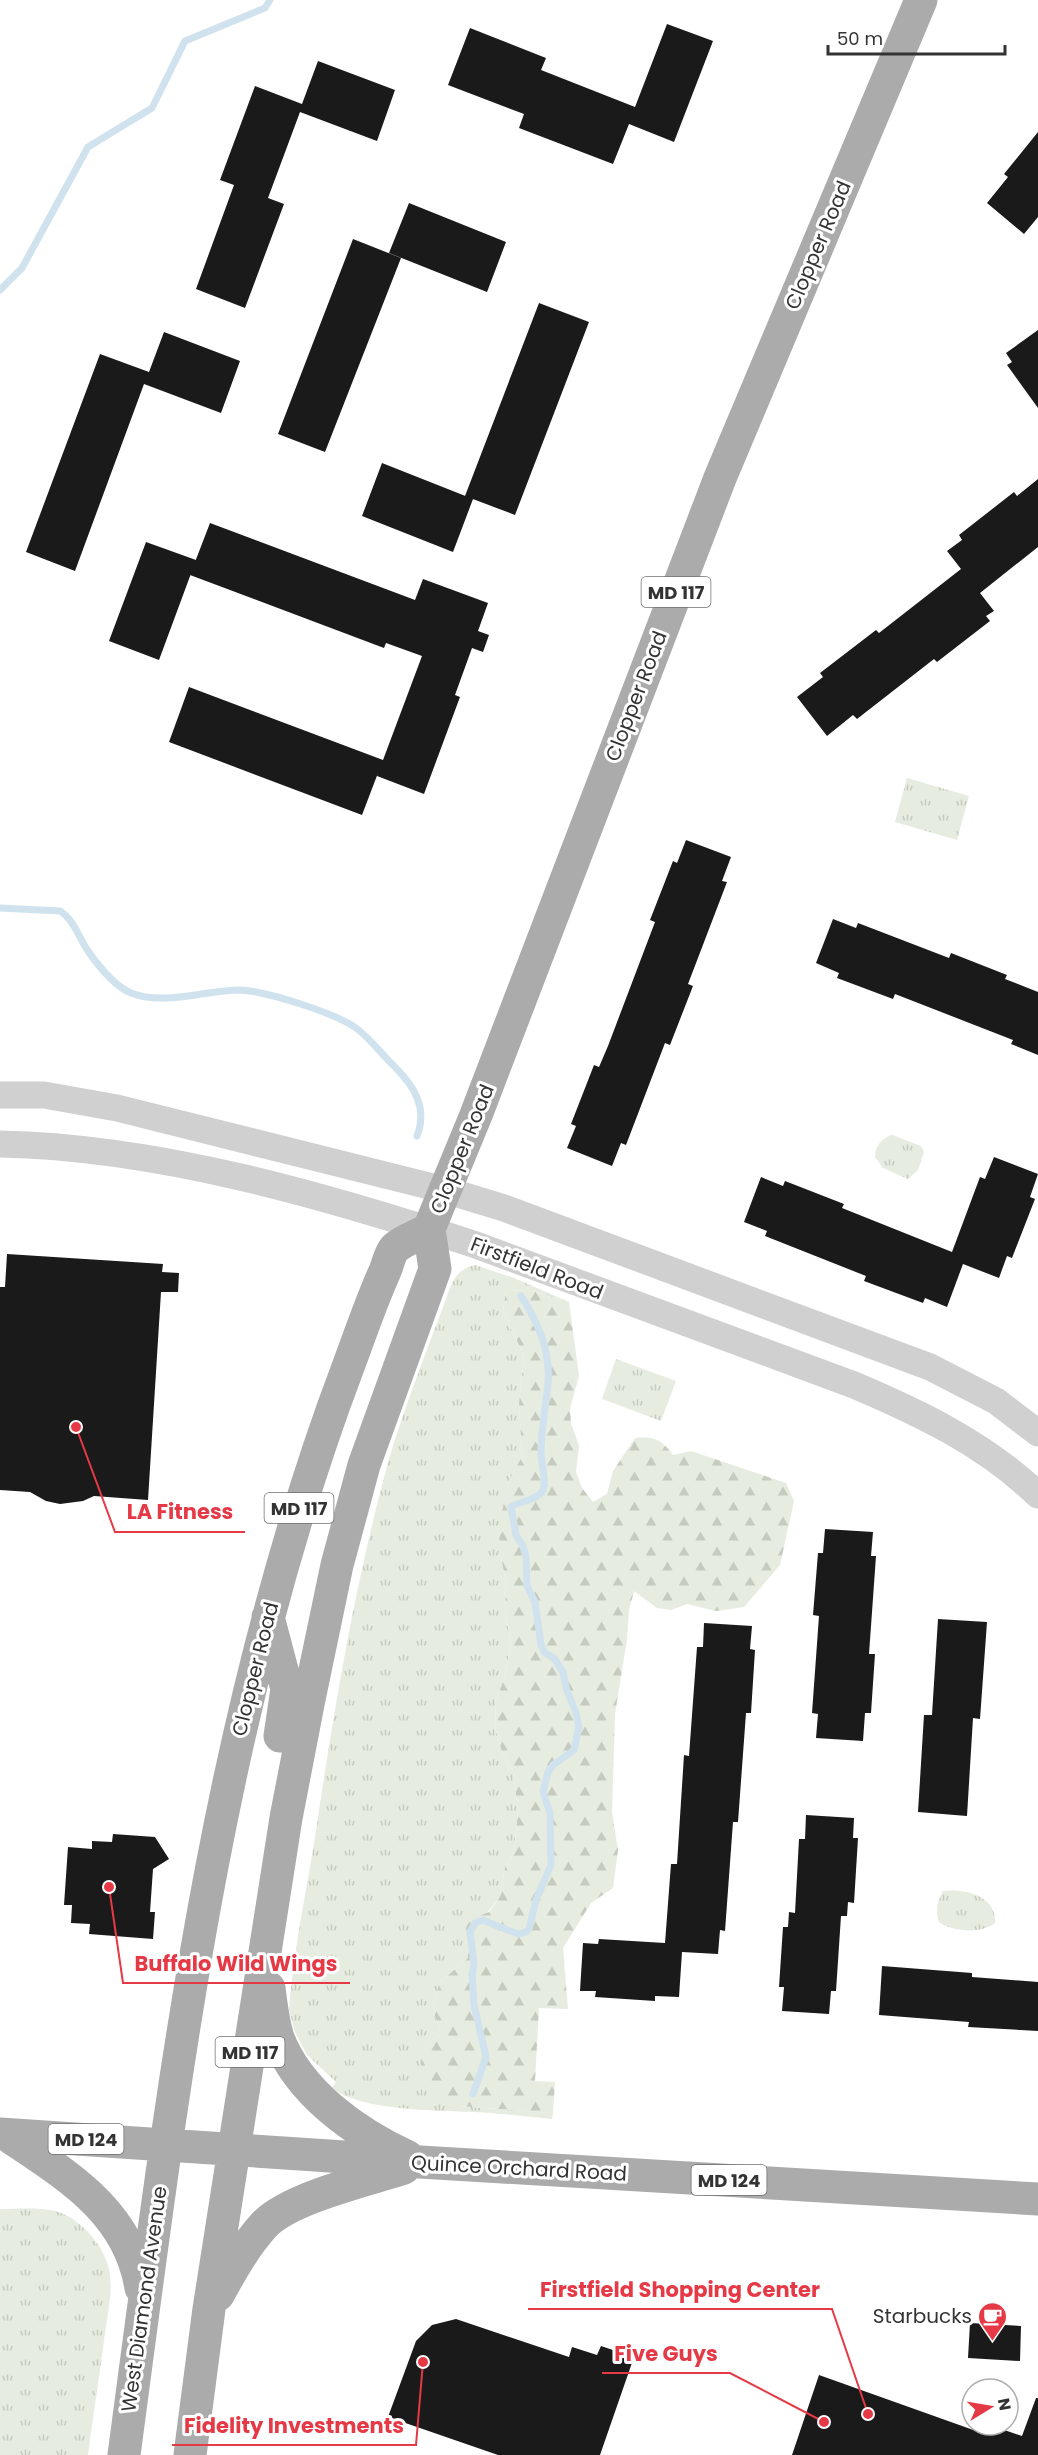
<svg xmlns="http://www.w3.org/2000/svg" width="1038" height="2455" font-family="Poppins,sans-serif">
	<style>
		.grass { fill: url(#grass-tufts) }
		.forest { fill: url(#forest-firs) }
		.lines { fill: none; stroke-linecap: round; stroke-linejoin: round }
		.stream { stroke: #cfe2ee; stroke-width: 7 }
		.building { fill: #1a1a1a }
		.tertiary { stroke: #d0d0d0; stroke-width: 27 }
		.primary { stroke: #ababab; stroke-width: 33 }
		.labels { text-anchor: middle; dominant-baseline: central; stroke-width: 6; stroke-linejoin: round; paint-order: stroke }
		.shield { fill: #fff; stroke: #707070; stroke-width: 1.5 }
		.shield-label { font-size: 18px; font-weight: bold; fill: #333 }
		.street-label { font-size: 20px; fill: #333; stroke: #fff }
		.poi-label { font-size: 20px; fill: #333; stroke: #fff; text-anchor: end }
		.leader { fill: none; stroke: #e63946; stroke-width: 2 }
		.callout-dot { fill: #e63946; stroke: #fff; stroke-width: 2 }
		.callout-label { font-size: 21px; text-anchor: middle; font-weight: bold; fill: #e63946; stroke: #fff; stroke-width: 6; stroke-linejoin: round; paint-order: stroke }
	</style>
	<defs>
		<pattern id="grass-tufts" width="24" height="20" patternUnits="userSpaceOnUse" patternTransform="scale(1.5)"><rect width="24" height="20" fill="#e6ecdf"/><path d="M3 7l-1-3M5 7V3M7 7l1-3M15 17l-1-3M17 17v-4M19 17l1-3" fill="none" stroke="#c6cbc0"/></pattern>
		<pattern id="forest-firs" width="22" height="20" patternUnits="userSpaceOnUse" patternTransform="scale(1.5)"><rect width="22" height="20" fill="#e6ecdf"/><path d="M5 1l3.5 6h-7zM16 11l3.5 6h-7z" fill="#c6cbc0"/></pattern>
	</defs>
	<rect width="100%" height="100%" fill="#fff"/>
	<path class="grass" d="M907,778L969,796L957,840L895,822Z
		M892,1135L921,1146L924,1152L918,1170L908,1179L883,1168L875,1157C875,1146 882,1138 892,1135Z
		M475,1265L514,1278L569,1302L532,1291L506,1290L503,1311L524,1356L519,1403L522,1456L508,1483L500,1553L506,1582L505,1613L511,1642L505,1676L495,1703L496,1731L502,1752L513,1771L518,1809L514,1852L505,1867L500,1897L465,1939L468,1958L439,1983L433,2010L441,2033L426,2047L458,2106L553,2113L552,2119C532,2117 512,2115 492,2113C451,2110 363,2113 332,2088L336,2082L307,2055L295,2032L289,2010C293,1951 307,1890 316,1831C333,1716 352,1601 381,1489C398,1420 426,1354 450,1288C455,1275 462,1268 475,1265Z
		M616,1359L676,1381L661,1421L602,1399Z
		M943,1891C965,1888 997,1896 995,1923C982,1934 952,1932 939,1922C935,1911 937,1902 943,1891Z
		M0,2209C17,2209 38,2207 55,2211C81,2218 106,2247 110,2274C112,2293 108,2314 105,2333C100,2374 93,2414 88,2455H0Z"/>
	<path class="forest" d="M506,1290L532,1291L569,1302L579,1376L570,1408L571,1423L579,1446L576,1472L582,1488L593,1502L607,1494L613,1471L635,1438C655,1436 662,1440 673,1455L691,1451L786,1483L794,1501L780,1565L744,1607L716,1611L687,1604L671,1610L657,1608L634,1591L629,1610L627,1639L615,1714L612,1812L618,1850L613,1888L591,1903L563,1948L568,2009L539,2008L535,2081L555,2082L553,2113L458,2106L427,2090L418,2076L426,2047L441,2033L433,2010L439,1983L468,1958L465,1939L467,1921L489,1912L500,1897L505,1867L514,1852L518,1810L513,1771L502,1752L496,1731L495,1703L505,1676L511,1642L505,1613L506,1582L500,1553L499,1527L508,1483L522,1456L519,1403L524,1356L503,1311Z"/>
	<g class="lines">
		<path class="stream" d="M0,290L22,268L88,147L152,108L185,41L265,8L270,0
			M0,908L60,911C73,919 78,935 86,948C96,963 114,986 131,993C165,1006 205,990 240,990C266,991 335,1013 356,1028C371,1039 382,1055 395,1067C414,1086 428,1108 417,1136
			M473,2094L486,2057L474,2005L472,1975L474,1964L470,1932L475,1923L483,1920L510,1931L519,1934L526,1932L529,1929L536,1900L551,1865L550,1813L543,1792L548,1772L553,1765L574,1750L579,1726L576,1713L566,1688L563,1672L554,1658L545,1653L541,1645L535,1602L527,1586L526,1557L523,1546L516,1535L511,1507C519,1501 539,1500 543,1490C547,1480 541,1464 541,1453C541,1429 546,1407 548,1383C551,1351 538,1322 521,1296"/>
	</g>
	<path class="building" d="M667,24L713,41L674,142L629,124L613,164L519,128L524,114L448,85L470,28L546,58L541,70L635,107Z
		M318,61L395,90L377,141L300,112L268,198L284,204L245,308L196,289L234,185L220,180L255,86L302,104Z
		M1038,132V217L1024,234L987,203L1008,177L1004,174Z
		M409,203L506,242L487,292L389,253Z
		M353,239L401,258L325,452L278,434Z
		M539,303L589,322L515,515L465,496Z
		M1038,330V408L1007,365L1012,362L1006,353Z
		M164,332L240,361L221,413L144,384L75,571L26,552L100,354L149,372Z
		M382,463L473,499L453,552L362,516Z
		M1038,479V547L980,593L994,611L986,616L990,621L937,662L934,659L857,719L853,715L827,736L797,697L823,677L820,673L876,630L879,633L961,569L947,551L962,540L959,535L1014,492L1017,496Z
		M210,523L415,600L423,579L488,603L478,631L489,635L483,652L472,648L455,695L460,697L424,794L377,776L378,773L362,815L169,742L189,687L383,760L422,656L386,643L384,648L190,575Z
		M146,542L196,560L159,660L109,641Z
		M686,840L731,857L722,881L727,882L688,984L693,986L670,1045L665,1043L626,1145L621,1143L612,1166L567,1148L576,1126L571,1124L594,1065L599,1067L608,1046L655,922L650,920L673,861L677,863Z
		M833,919L856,928L858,923L949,958L951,953L1007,975L1005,979L1038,992V1055L1011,1044L1013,1040L895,994L893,999L837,978L839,973L816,963Z
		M994,1157L1038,1174L1030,1197L1035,1199L1012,1258L1007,1256L999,1278L963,1264L947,1307L925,1298L923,1303L864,1281L866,1276L765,1236L767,1231L744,1222L761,1177L783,1186L785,1181L844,1204L842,1208L952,1252L980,1177L985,1179Z
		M7,1254L163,1264L162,1272L179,1273L178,1292H161L148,1500L94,1496L83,1501L60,1504L46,1501L30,1492L0,1490V1287H5Z
		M825,1529L873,1532L871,1556H876L869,1654H875L871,1713H865L863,1741L816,1738L818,1714L812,1713L819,1616L813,1615L818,1553H823Z
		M938,1619L987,1622L980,1719L973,1718L967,1816L918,1812L924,1715H932Z
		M704,1623L752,1626L750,1649L755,1650L751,1713H746L738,1822H733L725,1931L720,1930L718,1954L682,1952L679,1997L655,1996V2001L595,1997L596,1991H580L583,1943L598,1944L599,1939L665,1943L671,1864H677L684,1755L689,1756L697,1647H703Z
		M806,1815L854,1818L853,1838H858L854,1903L848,1902L847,1916H841L836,1991H831L829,2014L782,2011L784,1987H779L783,1927H788L789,1912L795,1913L799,1839H805Z
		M113,1834L155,1837L169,1859L153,1869L150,1912H155L153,1939L89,1934L90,1924L71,1923L72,1905H64L68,1847L92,1849V1841L112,1842Z
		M882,1966L972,1973V1977L1038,1982V2031L968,2027L969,2022L879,2015Z
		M456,2319L569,2357L572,2347L597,2355L601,2346L634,2357L600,2455H498L388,2417L416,2341L432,2325Z
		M970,2323L1021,2326L1020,2361L968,2358Z
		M819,2375L979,2432L981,2425H990L1022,2436L1036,2398H1038V2455H792Z"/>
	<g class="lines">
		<path class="tertiary" d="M0,1095H44L117,1108L445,1190L504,1208L930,1367L996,1401L1038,1433
			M0,1144C158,1147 327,1196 476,1245L854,1385C920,1413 985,1444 1038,1495"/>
		<path class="primary" d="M268,1617L287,1689L280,1736
			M269,1988C271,2005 273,2022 278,2038C299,2093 356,2133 408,2157
			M0,2134L420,2162L1038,2199
			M7,2135C66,2175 129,2211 141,2288
			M218,2295C231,2271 245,2246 264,2225C289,2198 367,2180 404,2168
			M124,2455C173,2088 216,1716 348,1367C360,1335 371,1302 385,1271C388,1264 390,1253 395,1248C403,1240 420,1235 429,1229
			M190,2455L209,2309L286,1818L309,1699L337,1565L364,1465L435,1269L429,1229L476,1115L720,478L921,0"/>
	</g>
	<defs>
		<symbol id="cafe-pin" viewBox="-11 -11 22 30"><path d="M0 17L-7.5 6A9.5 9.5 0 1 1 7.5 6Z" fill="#e63946" stroke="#fff"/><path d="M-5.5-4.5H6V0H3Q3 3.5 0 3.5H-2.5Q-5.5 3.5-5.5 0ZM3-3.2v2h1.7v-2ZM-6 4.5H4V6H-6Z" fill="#fff"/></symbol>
	</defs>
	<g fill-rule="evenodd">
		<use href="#cafe-pin" x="976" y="2300" width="33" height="45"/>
	</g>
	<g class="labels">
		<g class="shield">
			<rect x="641.5" y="577" width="69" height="30" rx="4.5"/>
			<rect x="264.5" y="1493" width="69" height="30" rx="4.5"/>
			<rect x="215.5" y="2037" width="69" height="30" rx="4.5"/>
			<rect x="48.5" y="2124" width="75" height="30" rx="4.5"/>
			<rect x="691.5" y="2165" width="75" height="30" rx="4.5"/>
		</g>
		<g class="shield-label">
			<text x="676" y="592">MD 117</text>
			<text x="299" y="1508">MD 117</text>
			<text x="250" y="2052">MD 117</text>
			<text x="86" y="2139">MD 124</text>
			<text x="729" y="2180">MD 124</text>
		</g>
		<g class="street-label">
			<text transform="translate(818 245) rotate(-67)">Clopper Road</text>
			<text transform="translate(636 696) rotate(-69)">Clopper Road</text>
			<text transform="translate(462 1149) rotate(-68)">Clopper Road</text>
			<text transform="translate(537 1268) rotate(21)">Firstfield Road</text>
			<text transform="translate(255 1669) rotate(-76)">Clopper Road</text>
			<text transform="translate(519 2168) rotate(3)">Quince Orchard Road</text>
			<text transform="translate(144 2299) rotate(-82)">West Diamond Avenue</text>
		</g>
		<g class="poi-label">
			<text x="972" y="2316">Starbucks</text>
		</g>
	</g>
	<path class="leader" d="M76 1427L115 1532H245M109 1887L123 1983H350M868 2414L832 2309H528M824 2422L730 2373H602M423 2362L416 2445H172"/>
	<g class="callout-dot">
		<circle cx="76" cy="1427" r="6"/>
		<circle cx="109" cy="1887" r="6"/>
		<circle cx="868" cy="2414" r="6"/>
		<circle cx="824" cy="2422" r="6"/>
		<circle cx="423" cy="2362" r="6"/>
	</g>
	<g class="callout-label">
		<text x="180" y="1519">LA Fitness</text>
		<text x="236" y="1971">Buffalo Wild Wings</text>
		<text x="680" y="2297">Firstfield Shopping Center</text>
		<text x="666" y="2361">Five Guys</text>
		<text x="294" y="2433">Fidelity Investments</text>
	</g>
	<g transform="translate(990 2407) rotate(79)"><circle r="28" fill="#ffffff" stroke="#adadad" stroke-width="1.5"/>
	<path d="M0-4.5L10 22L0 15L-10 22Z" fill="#e63946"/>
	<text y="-9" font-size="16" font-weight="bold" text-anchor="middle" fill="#333333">N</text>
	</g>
	<path d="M828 45v9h177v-9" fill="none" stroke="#333333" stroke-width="3"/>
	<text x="837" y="45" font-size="18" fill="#333333" stroke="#ffffff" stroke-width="4.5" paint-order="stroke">50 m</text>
</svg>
